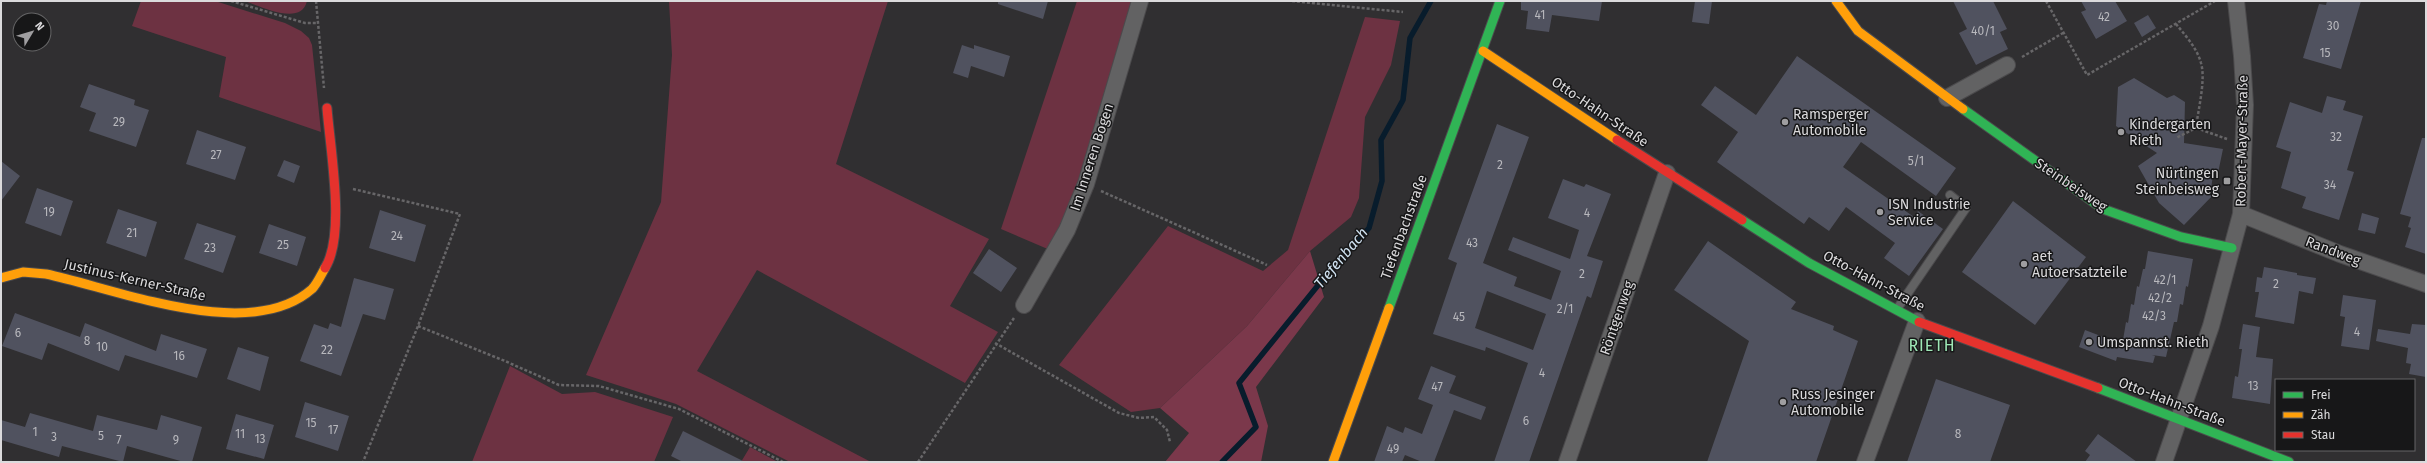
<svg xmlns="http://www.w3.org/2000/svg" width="2427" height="463" font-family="'Fira Sans',sans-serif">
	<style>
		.green { fill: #6d3242 }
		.forest { fill: #7b384b }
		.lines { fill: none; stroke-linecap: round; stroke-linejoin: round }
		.stream { stroke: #081c2c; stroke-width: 5.5 }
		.building { fill: #50525f; fill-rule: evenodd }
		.lane-casing { stroke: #4b4a4c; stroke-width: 10 }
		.street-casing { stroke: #4b4a4c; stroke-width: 18 }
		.fast-casing { stroke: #4b4a4c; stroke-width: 11 }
		.slow-casing { stroke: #4b4a4c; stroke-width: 11 }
		.jam-casing { stroke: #4b4a4c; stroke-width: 11 }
		.path { stroke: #676668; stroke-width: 2.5; stroke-dasharray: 3 2; stroke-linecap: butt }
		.lane { stroke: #626263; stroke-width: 8 }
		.street { stroke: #626263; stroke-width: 16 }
		.fast { stroke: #30b455; stroke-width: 9 }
		.slow { stroke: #ff9f0a; stroke-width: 9 }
		.jam { stroke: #e5322d; stroke-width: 9 }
		.poi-dot { fill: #9f9ea0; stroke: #171718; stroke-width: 1.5 }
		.labels { text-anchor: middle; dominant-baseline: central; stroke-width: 3; stroke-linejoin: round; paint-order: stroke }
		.number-label { font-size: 12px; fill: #b8b8bd }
		.street-label { font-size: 14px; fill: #dbdadc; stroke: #171718 }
		.poi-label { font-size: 14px; fill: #dbdadc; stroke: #171718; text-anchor: start }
		.water-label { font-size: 15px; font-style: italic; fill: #d1e3f2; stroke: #171718 }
		.quarter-label { font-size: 16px; letter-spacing: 1px; fill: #9ee7b6; stroke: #171718 }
	</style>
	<rect width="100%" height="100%" fill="#302f31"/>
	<path class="green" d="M141,1H215L285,23L301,31L309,38L312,45L321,132L219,97L226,57L132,26Z
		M244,1H307C301,27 261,6 244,1Z
		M669,1H888L836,164L989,239L950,306L998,332L965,383L757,270L697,371L871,462H790L676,404L586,375L661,202L672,55Z
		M1077,1H1136L1073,204L1050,250L1001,229Z
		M1365,17L1400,21L1391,65L1365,117L1359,198L1351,217L1310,251L1247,326L1160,408L1131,412L1059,365L1168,226L1263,271L1288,250Z
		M510,366L562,394L595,392L673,417L654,462H472Z
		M750,447L778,462H741Z"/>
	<path class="forest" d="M1310,251L1324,297L1256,387L1268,426L1261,462H1165L1189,433L1160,408L1247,326Z"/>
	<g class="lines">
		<path class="stream" d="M1222,462L1256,427L1239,383L1328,273L1369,228L1382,181L1381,140L1403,100L1410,38L1431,1"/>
	</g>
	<path class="building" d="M998,1H1048L1043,19L998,4Z
		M1521,1H1602L1599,21L1552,15L1549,32L1526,29L1528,11L1521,10Z
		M1695,1H1712L1709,24L1692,22Z
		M1953,1H1993L2007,29L2000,32L2008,49L1976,65L1959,33L1967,29Z
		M2081,1H2115L2127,21L2096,39L2081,12L2086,10Z
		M2327,1H2361L2341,69L2303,58L2319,4L2326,5Z
		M2148,15L2156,28L2142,37L2134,23Z
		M962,45L974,49V45L1010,56L1004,77L971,66L968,78L953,73Z
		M1797,56L1956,168L1936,196L1861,142L1843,167L1914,217L1918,211L1943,229L1909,276L1884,258L1895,243L1846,207L1829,231L1809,217L1804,224L1717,162L1738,132L1701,105L1715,86L1756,115Z
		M2134,78L2167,98L2174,95L2185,102L2184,143L2223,149L2218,173L2213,175L2211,189L2214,194L2184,225L2159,203L2138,166L2157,153L2116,126L2118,87Z
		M89,84L135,100L134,105L149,110L136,147L89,131L96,113L80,107Z
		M2327,96L2346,101L2343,110L2363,116L2347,170L2354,172L2339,220L2302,208L2306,197L2281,188L2291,152L2276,147L2290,102L2322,113Z
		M1497,124L1529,137L1483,263L1517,277L1514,286L1551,300L1561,271L1508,250L1513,237L1570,259L1579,230L1548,218L1563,179L1584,187L1586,184L1611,194L1587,256L1603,261L1591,298L1587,296L1529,462H1494L1528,363L1486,347L1485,351L1433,334L1457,263L1448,259ZM1487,291L1546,314L1533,350L1475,328Z
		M197,130L246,147L235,180L186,164Z
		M2422,138H2426V254L2405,247L2411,228L2408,227L2411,217L2400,214Z
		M284,160L300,166L294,183L277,176Z
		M1,161L20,176L1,201Z
		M37,188L73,201L61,236L25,223Z
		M2013,201L2086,257L2035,325L1962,272Z
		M118,209L157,222L146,257L106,243Z
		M380,210L426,225L415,262L369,248Z
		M2362,213L2379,218L2375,234L2358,230Z
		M197,223L236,236L223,273L184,259Z
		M269,224L306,237L297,266L259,253Z
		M1708,241L1796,302L1791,309L1834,326L1833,330L1858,341L1816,462H1707L1749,341L1674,290Z
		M989,249L1017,268L1001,292L973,273Z
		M2148,251L2193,259L2188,287L2186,286L2183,305L2180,304L2177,322H2174L2166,357L2152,355L2155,356L2153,363L2117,357L2116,361L2079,347L2085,330L2119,343L2120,339L2123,340L2126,322L2128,323L2131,304L2134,305L2137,286L2139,287L2143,269H2145Z
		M2264,267L2297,273V275L2316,278L2313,294L2299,291L2294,324L2255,317L2259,292H2255L2257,277L2262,278Z
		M354,278L394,289L385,320L363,314L341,376L300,361L314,324L328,329L330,323L341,327Z
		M2343,295L2376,300L2369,350L2341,346L2345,317L2340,316Z
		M15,313L80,337L85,323L156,351L161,334L207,349L197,378L125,355L119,371L48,343L42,360L2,346Z
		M2243,324L2260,327L2256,357L2273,359L2270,404L2232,398L2235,376L2238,377L2242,349H2239Z
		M2412,324L2426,325V377L2409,374L2411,364L2406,363L2408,348L2376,341L2378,329L2410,334Z
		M238,347L269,357L260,391L227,379Z
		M1431,366L1456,376L1449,393L1486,407L1481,420L1454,410L1434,462H1422L1405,455L1402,462H1374L1387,426L1403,433L1405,427L1422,434L1433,405L1418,399Z
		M1936,379L2010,405L1990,462H1907Z
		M305,402L349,416L338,451L295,437Z
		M30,413L93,431L97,415L157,430L161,415L202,427L192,462H184L127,446L123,462L62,446L59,457L1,440V420L25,427Z
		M236,414L274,425L264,459L226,449Z
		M683,431L745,462H683L671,456Z
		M2098,434L2137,462H2085L2090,455L2085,451Z"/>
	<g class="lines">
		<defs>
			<path id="lane" d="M1897,309L1966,208L1950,195"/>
			<path id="street" d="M1947,98L2007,65
				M2241,214L2340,254L2426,284
				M1024,305L1067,230L1086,184L1140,1
				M1567,462L1667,173
				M1865,462L1917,321
				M2164,462L2211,326L2241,214L2245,105L2242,56L2236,1"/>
			<path id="fast" d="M1963,109L2103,209L2181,237L2232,248
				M1742,220L1809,263L1919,322
				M1389,308L1500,1
				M2098,388L2289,462"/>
			<path id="slow" d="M1836,1L1858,31L1963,109
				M1483,51L1617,140
				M1,278L23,272L46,274C117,289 250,344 312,289C317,284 321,275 325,268
				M1333,462L1389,308"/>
			<path id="jam" d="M1617,140L1742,220
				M325,268C346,235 330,148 327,108
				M1919,322L2098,388"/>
		</defs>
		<use href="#lane" class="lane-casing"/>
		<use href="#street" class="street-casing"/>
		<use href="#fast" class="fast-casing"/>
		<use href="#slow" class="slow-casing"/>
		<use href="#jam" class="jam-casing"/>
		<path class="path" d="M231,1L305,23H317
			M316,1L324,88
			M1292,1L1403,12
			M2046,1L2087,75L2215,1
			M2176,24C2185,35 2197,48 2201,63C2206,80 2198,110 2196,128L2176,138
			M2022,57L2063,33
			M2196,128L2227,139
			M353,189L460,214L418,326L363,462
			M1101,191L1267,265
			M418,326L505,361L559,385L599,386L679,409L783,462
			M995,343L1119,413L1139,418L1154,417L1167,430L1170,442
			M918,462L1014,318"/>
		<use href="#lane" class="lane"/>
		<use href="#street" class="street"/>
		<use href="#fast" class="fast"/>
		<use href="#slow" class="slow"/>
		<use href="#jam" class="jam"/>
	</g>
	<g class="poi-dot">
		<circle cx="1785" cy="122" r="4"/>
		<circle cx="2121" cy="132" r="4"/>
		<rect x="2223" y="177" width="8" height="8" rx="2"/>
		<circle cx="1880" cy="212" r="4"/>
		<circle cx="2024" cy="264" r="4"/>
		<circle cx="2089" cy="342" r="4"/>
		<circle cx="1783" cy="402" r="4"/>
	</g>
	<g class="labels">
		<g class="number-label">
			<text x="1540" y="15">41</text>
			<text x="2104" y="17">42</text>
			<text x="2333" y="26">30</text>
			<text x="1983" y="31">40/1</text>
			<text x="2325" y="53">15</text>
			<text x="119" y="122">29</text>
			<text x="2336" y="137">32</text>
			<text x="216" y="155">27</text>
			<text x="1916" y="161">5/1</text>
			<text x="1500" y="165">2</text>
			<text x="2330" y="185">34</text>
			<text x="49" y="212">19</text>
			<text x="1587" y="213">4</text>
			<text x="132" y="233">21</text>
			<text x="397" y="236">24</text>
			<text x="1472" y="243">43</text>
			<text x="283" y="245">25</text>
			<text x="210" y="248">23</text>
			<text x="1582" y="274">2</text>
			<text x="2165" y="280">42/1</text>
			<text x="2276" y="284">2</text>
			<text x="2160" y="298">42/2</text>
			<text x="1565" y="309">2/1</text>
			<text x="2154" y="316">42/3</text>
			<text x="1459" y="317">45</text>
			<text x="2357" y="332">4</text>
			<text x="18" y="333">6</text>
			<text x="87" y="341">8</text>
			<text x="102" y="347">10</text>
			<text x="327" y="350">22</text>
			<text x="179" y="356">16</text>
			<text x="1542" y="373">4</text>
			<text x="2253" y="386">13</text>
			<text x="1437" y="387">47</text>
			<text x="1526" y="421">6</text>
			<text x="311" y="423">15</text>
			<text x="333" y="430">17</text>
			<text x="35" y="432">1</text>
			<text x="240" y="434">11</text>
			<text x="1958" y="434">8</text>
			<text x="101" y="436">5</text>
			<text x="54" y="437">3</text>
			<text x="260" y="439">13</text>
			<text x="119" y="440">7</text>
			<text x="176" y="440">9</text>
			<text x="1393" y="449">49</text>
		</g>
		<g class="street-label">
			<text transform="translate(1600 112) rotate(34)">Otto-Hahn-Straße</text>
			<text transform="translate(2242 141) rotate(-89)">Robert-Mayer-Straße</text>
			<text transform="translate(1092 157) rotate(-72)">Im Inneren Bogen</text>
			<text transform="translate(2071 185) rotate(34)">Steinbeisweg</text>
			<text transform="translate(1404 227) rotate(-70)">Tiefenbachstraße</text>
			<text transform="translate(2333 251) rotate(21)">Randweg</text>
			<text transform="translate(135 280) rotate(13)">Justinus-Kerner-Straße</text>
			<text transform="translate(1874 281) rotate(28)">Otto-Hahn-Straße</text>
			<text transform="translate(1617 318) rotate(-71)">Röntgenweg</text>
			<text transform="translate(2172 402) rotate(21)">Otto-Hahn-Straße</text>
		</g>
		<g class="poi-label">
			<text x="1793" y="114">Ramsperger<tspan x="1793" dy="16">Automobile</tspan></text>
			<text x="2129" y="124">Kindergarten<tspan x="2129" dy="16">Rieth</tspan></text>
			<text x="2219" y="173" text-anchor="end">Nürtingen<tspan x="2219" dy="16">Steinbeisweg</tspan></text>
			<text x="1888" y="204">ISN Industrie<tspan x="1888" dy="16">Service</tspan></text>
			<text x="2032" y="256">aet<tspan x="2032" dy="16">Autoersatzteile</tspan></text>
			<text x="2097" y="342">Umspannst. Rieth</text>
			<text x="1791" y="394">Russ Jesinger<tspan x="1791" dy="16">Automobile</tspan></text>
		</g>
		<g class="water-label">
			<text transform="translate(1341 258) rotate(-50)">Tiefenbach</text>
		</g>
		<g class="quarter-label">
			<text x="1932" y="345">RIETH</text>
		</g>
	</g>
	<rect width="2427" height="463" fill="none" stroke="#dbdadc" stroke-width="4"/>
	<rect x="2275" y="379" width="140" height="72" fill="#171718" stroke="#656566"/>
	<rect x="2283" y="392" width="20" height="6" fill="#30b455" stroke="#656566"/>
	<text x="2311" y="399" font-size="12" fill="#dbdadc">Frei</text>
	<rect x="2283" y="412" width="20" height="6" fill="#ff9f0a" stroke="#656566"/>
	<text x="2311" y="419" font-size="12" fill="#dbdadc">Zäh</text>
	<rect x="2283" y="432" width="20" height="6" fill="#e5322d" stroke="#656566"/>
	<text x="2311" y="439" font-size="12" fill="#dbdadc">Stau</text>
	<g transform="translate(32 32) rotate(52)"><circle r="19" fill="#171718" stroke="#656566"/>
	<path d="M0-3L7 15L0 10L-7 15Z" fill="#9f9ea0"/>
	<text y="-6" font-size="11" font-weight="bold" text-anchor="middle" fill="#dbdadc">N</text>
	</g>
</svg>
